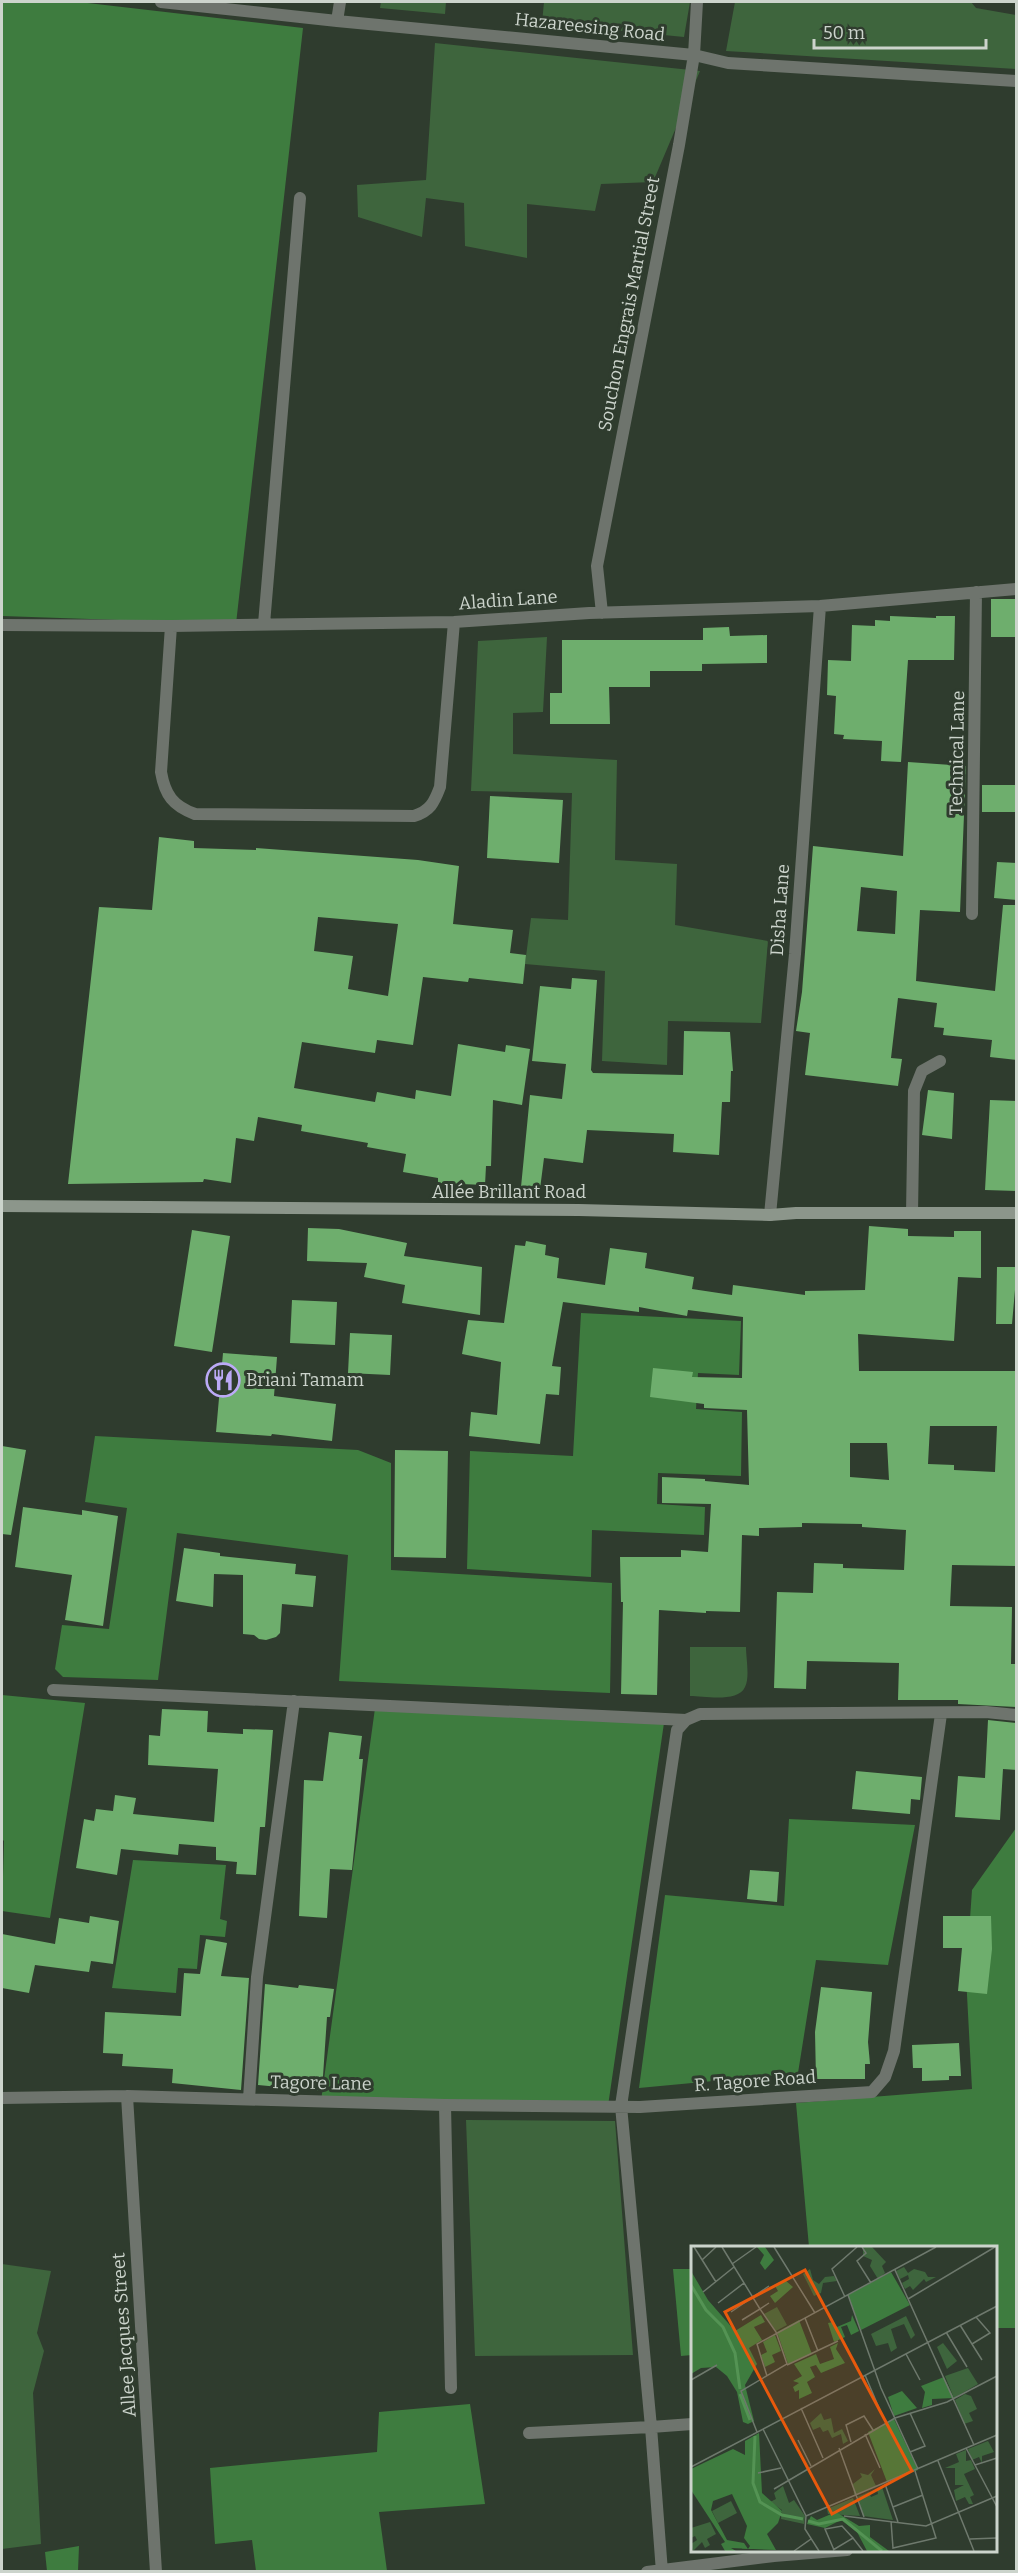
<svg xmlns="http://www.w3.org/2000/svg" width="1018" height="2573" font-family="Bitter,serif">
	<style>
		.green { fill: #3e653d }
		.forest { fill: #3e7c3f }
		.building { fill: #6eae6d; fill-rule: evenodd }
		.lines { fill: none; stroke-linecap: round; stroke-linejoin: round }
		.lane { stroke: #6e746d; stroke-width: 12 }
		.street { stroke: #6e746d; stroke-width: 12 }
		.secondary { stroke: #8c968b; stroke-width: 12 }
		.labels { text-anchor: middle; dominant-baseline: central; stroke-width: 6; stroke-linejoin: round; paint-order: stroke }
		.street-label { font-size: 18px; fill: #ccd4cc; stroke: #2f3c2e }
		.poi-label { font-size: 18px; fill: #ccd4cc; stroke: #2f3c2e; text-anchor: start }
		.inset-river { fill: none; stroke: #549354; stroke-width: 3 }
		.inset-road { fill: none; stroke: #6e796d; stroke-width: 1.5 }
		.view { fill: #e8590c; fill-opacity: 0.15; stroke: #e8590c; stroke-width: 3 }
		.inset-edge { fill: none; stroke: #ccd4cc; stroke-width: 3 }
	</style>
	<rect width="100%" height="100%" fill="#2f3c2e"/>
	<path class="green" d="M381,2H446L445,14L380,8Z
		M544,2H690L684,37L542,23Z
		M735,2H971L976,8L1016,15V69L726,51Z
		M435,43L700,71L653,182L601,184L595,211L527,204V258L465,246L464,203L426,198L422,237L358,217L357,185L426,180Z
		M547,637L543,712L513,713V754L617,760L615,860L677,864L675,925L768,941L761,1023L668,1021L667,1065L602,1061L605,971L525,964L531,918L568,920L572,793L471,791L478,641Z
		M690,1647H746C746,1658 750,1677 745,1687C738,1703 704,1696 690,1696Z
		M466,2120L615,2121L633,2355L475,2356Z
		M2,2264L51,2271L37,2333L44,2351L33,2393L41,2544L2,2549Z"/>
	<path class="forest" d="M2,2H79L303,28L236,624L2,616Z
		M581,1313L741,1321L739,1375L698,1373L696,1409L742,1412L741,1476L658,1473L657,1504L705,1507L704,1535L592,1530L591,1577L467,1569L470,1451L573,1456Z
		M95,1436L358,1450L391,1463V1570L612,1583L610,1693L339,1681L348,1555L177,1533L158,1680L63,1677L55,1669L62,1625L109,1629L127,1508L85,1502Z
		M2,1695L85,1703L50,1918L2,1911L4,1841L2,1839Z
		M376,1701L664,1723L608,2106L321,2101Z
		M789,1819L915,1825L888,1965L816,1960L798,2073L639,2088L665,1895L784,1906Z
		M1016,1828V2328H996V2248L809,2247L796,2103L972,2089L966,1976L972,1890Z
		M133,1860L226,1865L220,1919L227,1921L225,1937L200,1935L197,1969L178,1968L176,1993L112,1988Z
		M673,2269H692V2355L681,2356Z
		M470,2404L485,2504L379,2512L387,2571H256L252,2540L215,2544L210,2468L377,2452L379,2412Z
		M79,2546L78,2571H47L45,2552Z"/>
	<path class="building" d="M991,599H1017V637H991Z
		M890,616L936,618V616H955L954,660H908L901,762L881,761L882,741L843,739L844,735L834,734L836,696L827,695L828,660L851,661L852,625L875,626V620L890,621Z
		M729,627L730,636L767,635V663L702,664V671H650V687H609L610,724H550V693H562V640H703V628Z
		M908,762L966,766L960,912L920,910L916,981L995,991L1003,905H1017V1060L990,1057L992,1040L943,1035L944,1028L934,1027L937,1003L898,998L891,1058L902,1059L898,1086L805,1075L810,1033L796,1031L802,992L813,846L903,856ZM861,887L897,891L895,934L857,931Z
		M982,785H1017V812H982Z
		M490,796L563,800L559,863L487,858Z
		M159,837L194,841V848L256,850V848L418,860L459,866L453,924L513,930L510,953L526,955L523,984L469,978L468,982L423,977L413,1045L377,1040L375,1053L302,1042L294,1088L375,1102L377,1092L415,1099L416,1090L451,1096L458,1044L505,1052L506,1045L530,1049L522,1105L493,1100L491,1166H486L485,1185L438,1183V1178L403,1172L406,1154L367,1147L368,1143L301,1131L302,1125L258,1117L254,1141L236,1138L231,1183L204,1179L203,1182L68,1184L99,907L152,910ZM318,917L398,924L388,996L348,989L353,956L314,951Z
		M997,862L1017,863V900L994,898Z
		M572,978L597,980L591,1070L593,1073L683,1075L684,1031L730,1032L733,1071H731L730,1102H722L719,1155L673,1152L674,1134L587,1130L583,1163L544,1158L540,1189L521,1187L530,1095L562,1099L566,1064L532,1061L540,986L571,989Z
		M928,1090L954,1093L952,1139L922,1135Z
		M990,1100L1017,1101V1191L985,1190Z
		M869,1226L908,1229V1236L954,1237V1231H981V1278L958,1277L954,1341L858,1334L859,1371H1017V1566L952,1565L950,1606L1012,1607L1011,1664H1016V1707L958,1704V1700H898L899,1663L807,1661L806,1689L774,1688L777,1592L813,1593L814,1563L843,1564V1568L904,1570L906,1530L862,1527V1524L802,1523V1527L759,1528V1536L742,1535L740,1612L706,1611V1613L659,1610L657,1695L621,1694L623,1602H621L620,1557H681V1550L708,1552L711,1504L662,1503V1477L705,1479V1481L749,1485L747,1410L704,1408V1404L650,1397L653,1368L693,1372L692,1377L742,1378L743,1317L688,1310L687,1316L639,1307V1312L563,1302L552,1366L561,1367L559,1395L546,1394L540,1444L469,1436L471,1412L497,1415L501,1362L462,1354L468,1320L504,1323L515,1245L525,1246L526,1241L546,1245L545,1255L559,1258L557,1278L605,1285L610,1248L647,1253L645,1268L694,1277L692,1289L732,1295L733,1285L805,1295V1291L865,1290ZM930,1426H997L995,1472L954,1470V1465L928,1464ZM850,1443H887L889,1480L850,1477Z
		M308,1228L339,1229L407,1243L404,1256L482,1267L480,1315L402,1303L405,1285L364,1277L367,1263L307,1261Z
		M192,1230L230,1236L212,1352L174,1346Z
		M997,1267H1017L1012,1324H996Z
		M292,1300L337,1302L335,1345L290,1343Z
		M350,1333L392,1335L390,1375L348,1373Z
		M223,1353L277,1357L274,1396L336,1404L332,1441L272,1434L271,1436L216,1432Z
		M2,1446L26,1450L11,1535L2,1534Z
		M395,1450L448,1451L446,1558L394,1557Z
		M23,1507L82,1515V1510L118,1516L103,1626L65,1620L72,1575L15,1567Z
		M184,1548L220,1553V1556L296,1564L295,1574L316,1576L313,1607L282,1604L280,1633L276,1637L266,1640L259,1639L254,1635L243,1634V1575L214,1574L213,1607L176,1601Z
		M162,1709L208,1711L207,1732L243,1734V1729L273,1730L265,1827H260L256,1875L236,1874L237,1862L216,1860V1847L179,1844L178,1855L121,1849L117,1875L76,1868L84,1819L94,1821L96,1809L113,1811L115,1795L136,1798L133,1814L214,1822L218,1769L148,1765L149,1735L160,1736Z
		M988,1720L1016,1723L1017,1729V1770L1003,1769L1000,1820L955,1817L958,1776L985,1778Z
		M329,1732L362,1736L359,1759H363L352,1870L330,1869L327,1918L299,1916L304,1780L323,1781Z
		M856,1771L922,1777L920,1800L911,1799L910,1814L852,1809Z
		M750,1870L779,1872L777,1902L747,1899Z
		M90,1916L119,1921L113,1964L91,1961L89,1972L35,1965L29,1993L2,1988V1934L55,1944L59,1918L89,1923Z
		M943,1916H991L992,1949L987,1994L958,1991L962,1948H943Z
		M206,1939L227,1943L221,1976L249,1978L241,2090L172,2083L173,2069L122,2066L123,2054L103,2053L105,2012L181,2016L184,1973L200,1974Z
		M265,1984L298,1988L299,1985L334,1989L330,2017H327L322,2091L258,2085Z
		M821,1987L872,1992L868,2042L870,2064H865V2079H816L815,2032Z
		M959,2043L961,2076H949V2080L922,2081V2068H913L912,2045Z"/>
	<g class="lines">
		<path class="lane" d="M445,2105L451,2388"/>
		<path class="street" d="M161,2L337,21L694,55L728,63L1016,81
			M337,21L340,2
			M602,613L597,566L679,145L694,55L697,2
			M264,624L300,198
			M2,625L171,626L454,622L589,613L820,606L1016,589
			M171,626L161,772C165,795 173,806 195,814L414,816C430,811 434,803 440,787L454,622
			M972,914L976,592
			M912,1213L914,1091L922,1071L940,1061
			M770,1215L795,954L820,606
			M53,1690L686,1720
			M127,2096L156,2572
			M2,2098L127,2096L445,2105L640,2107L872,2092L885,2077L894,2051L941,1714
			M249,2099L257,1977L294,1701
			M529,2433L651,2427L621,2106L677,1730L686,1720L700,1714L986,1712L1016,1715
			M647,2572L774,2556L847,2550
			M662,2572L651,2427L692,2424"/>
		<path class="secondary" d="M2,1206L579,1210L770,1215L796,1213H1016"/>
	</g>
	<defs>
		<symbol id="restaurant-ring" viewBox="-11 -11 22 22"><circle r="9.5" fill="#2f3c2e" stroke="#bbaaf6" stroke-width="1.5"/><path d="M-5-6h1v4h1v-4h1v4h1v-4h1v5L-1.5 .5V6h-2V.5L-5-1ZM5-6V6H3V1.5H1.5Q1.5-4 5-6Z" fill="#bbaaf6"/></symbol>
	</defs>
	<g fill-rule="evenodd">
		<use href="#restaurant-ring" x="204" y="1361" width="38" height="38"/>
	</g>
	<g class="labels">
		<g class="street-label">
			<text transform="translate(590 27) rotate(6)">Hazareesing Road</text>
			<text transform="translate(629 304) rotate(-79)">Souchon Engrais Martial Street</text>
			<text transform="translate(508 600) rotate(-4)">Aladin Lane</text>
			<text transform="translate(957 753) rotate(-89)">Technical Lane</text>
			<text transform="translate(780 910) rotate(-86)">Disha Lane</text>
			<text x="509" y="1192">Allée Brillant Road</text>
			<text transform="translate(755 2081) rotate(-4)">R. Tagore Road</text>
			<text transform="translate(321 2083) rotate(1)">Tagore Lane</text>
			<text transform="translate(124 2335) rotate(-94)">Allee Jacques Street</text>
		</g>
		<g class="poi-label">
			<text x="246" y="1380">Briani Tamam</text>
		</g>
	</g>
	<g transform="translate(691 2246)">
		<rect width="306" height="306" fill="#2f3c2e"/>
		<path d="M172,1H181L195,16L191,20L194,27L187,33L179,20L181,14L172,10ZM213,21L217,27L223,23L234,26L237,31H245L235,36L233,33L222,44L219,40L214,43L211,37L218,33L217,29L209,33L205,25ZM119,23L122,34L128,38L134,31L143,30L146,35L132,37L130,47L123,50L112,28ZM86,61L96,79L85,85L73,68ZM215,70L224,89L220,93L213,78L200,83L206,102L200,106L197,97L185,100L180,88ZM252,97L266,115L256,123L246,101ZM277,122L287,138L263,152L254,130ZM274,148L280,150L286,163L278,167L282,175L273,178L264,154ZM130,167L133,174L140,172L143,187L151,183L157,195L152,198L150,188L141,192L137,184L132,186L129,181L122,184L119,177ZM297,195L303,206L291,210V217L288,211L281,214L277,203ZM275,204V215L280,214L284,223L273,228L283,249L279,251L282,258H278L274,251L265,255L263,244L273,239H264V222H254L268,216L265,208ZM184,223L180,229L185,240L163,249L162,238L171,231L169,227L177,229ZM92,240L98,257L103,254L114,270L113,278L90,273L91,264L79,256L85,253L83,247ZM191,241L202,274L172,270L166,251L178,246L180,251L187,248L186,243ZM162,252L169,270L137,268L136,263ZM40,255L46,267L27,277L21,265ZM19,276L25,288L16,293L19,299L14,302L11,296L2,305L0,298L6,294L4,290L0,292V282Z" fill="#3e653d"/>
		<path d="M66,1H74L83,14L74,24L69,17L73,9ZM0,25L17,54L44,85L70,69L74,76L63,81L71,94L58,102L66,118L54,139L63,175L57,178L52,176L46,146L36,130L25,121L10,122L0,128ZM200,26L219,59L170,84L157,49ZM94,34L102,41L84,57L79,50L87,45L84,40ZM161,69L168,85L160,89L156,79L150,81L154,91L143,96L137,77L142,76L146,81L160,75ZM108,74L121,108L97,118L86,86ZM84,89L90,105L81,109L84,116L74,121L70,109L76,106L72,96ZM147,97L145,103L154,117L130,127L125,119L119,121L124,131L116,136L121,147L108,153V144L104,146L102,141L108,137L102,135L111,130L103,118L125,108L129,118L143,113L139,101ZM253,131L263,152L241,153V159L231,162L234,146L230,140ZM211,145L226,162L203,170L197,151ZM203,173L227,224L196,236L177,186ZM68,187L71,247L91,265L87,277L76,288L85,304L40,302L45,305H34L30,298L34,296L0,244V223L42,203L54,209V195ZM41,248L56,280L53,292L59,300L57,303L53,297L36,294L20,264L22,255ZM145,266L168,280L179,279V291L198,305H176L166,286L150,274L134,282L116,278L120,270L126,274Z" fill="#3e7c3f" fill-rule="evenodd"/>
		<path class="inset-river" d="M0,39L15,64L32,81L44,107L49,143M49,148L59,174M64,190L62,237L69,256L91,269L112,273M117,275L128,278L152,273L191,305"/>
		<path class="inset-road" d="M3,1L25,36M31,1L69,63L51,74M83,1L124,67M171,1L175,7L166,15L180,37M11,14L25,1M41,18L65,1M204,24L283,199M12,46L43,21M157,49L190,142L227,223M154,51L141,23L166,1M217,53L304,1M27,57L53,37M40,66L78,40M114,72L127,105M269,79L291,114M255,86L276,121M281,98L299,87L285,71M215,108L229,134M96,119L147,95M174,129L191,169M76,130L66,98L245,1M0,134L26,119M110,162L132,212M219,167L234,200L219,206M72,183L115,270L114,283L128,305M66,186L50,145L96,118L85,86L69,63L78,57M174,188L189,222M107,194L120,220M160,196L155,179L173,170L182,184M148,202L173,271M275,202L306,261M247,215L283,305M284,219L306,212M0,221L306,60M67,227L90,222M194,238L207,276M83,243L204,172L256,156L306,130M202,261L232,249M115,270L306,189M153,270L235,280L306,250M200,275L202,302L245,292L224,225M279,293L306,292M142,304L162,292L172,305M143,304L134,283L151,280L162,292M103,305L120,293"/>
		<path class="view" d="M114,24L221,225L141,268L34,66Z"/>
		<rect width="306" height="306" class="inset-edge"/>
	</g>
	<rect width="1018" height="2573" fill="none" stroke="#ccd4cc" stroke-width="6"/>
	<path d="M814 39v9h172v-9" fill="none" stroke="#ccd4cc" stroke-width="3"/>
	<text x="823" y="39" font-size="18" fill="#ccd4cc" stroke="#2f3c2e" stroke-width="4.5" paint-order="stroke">50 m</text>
</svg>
